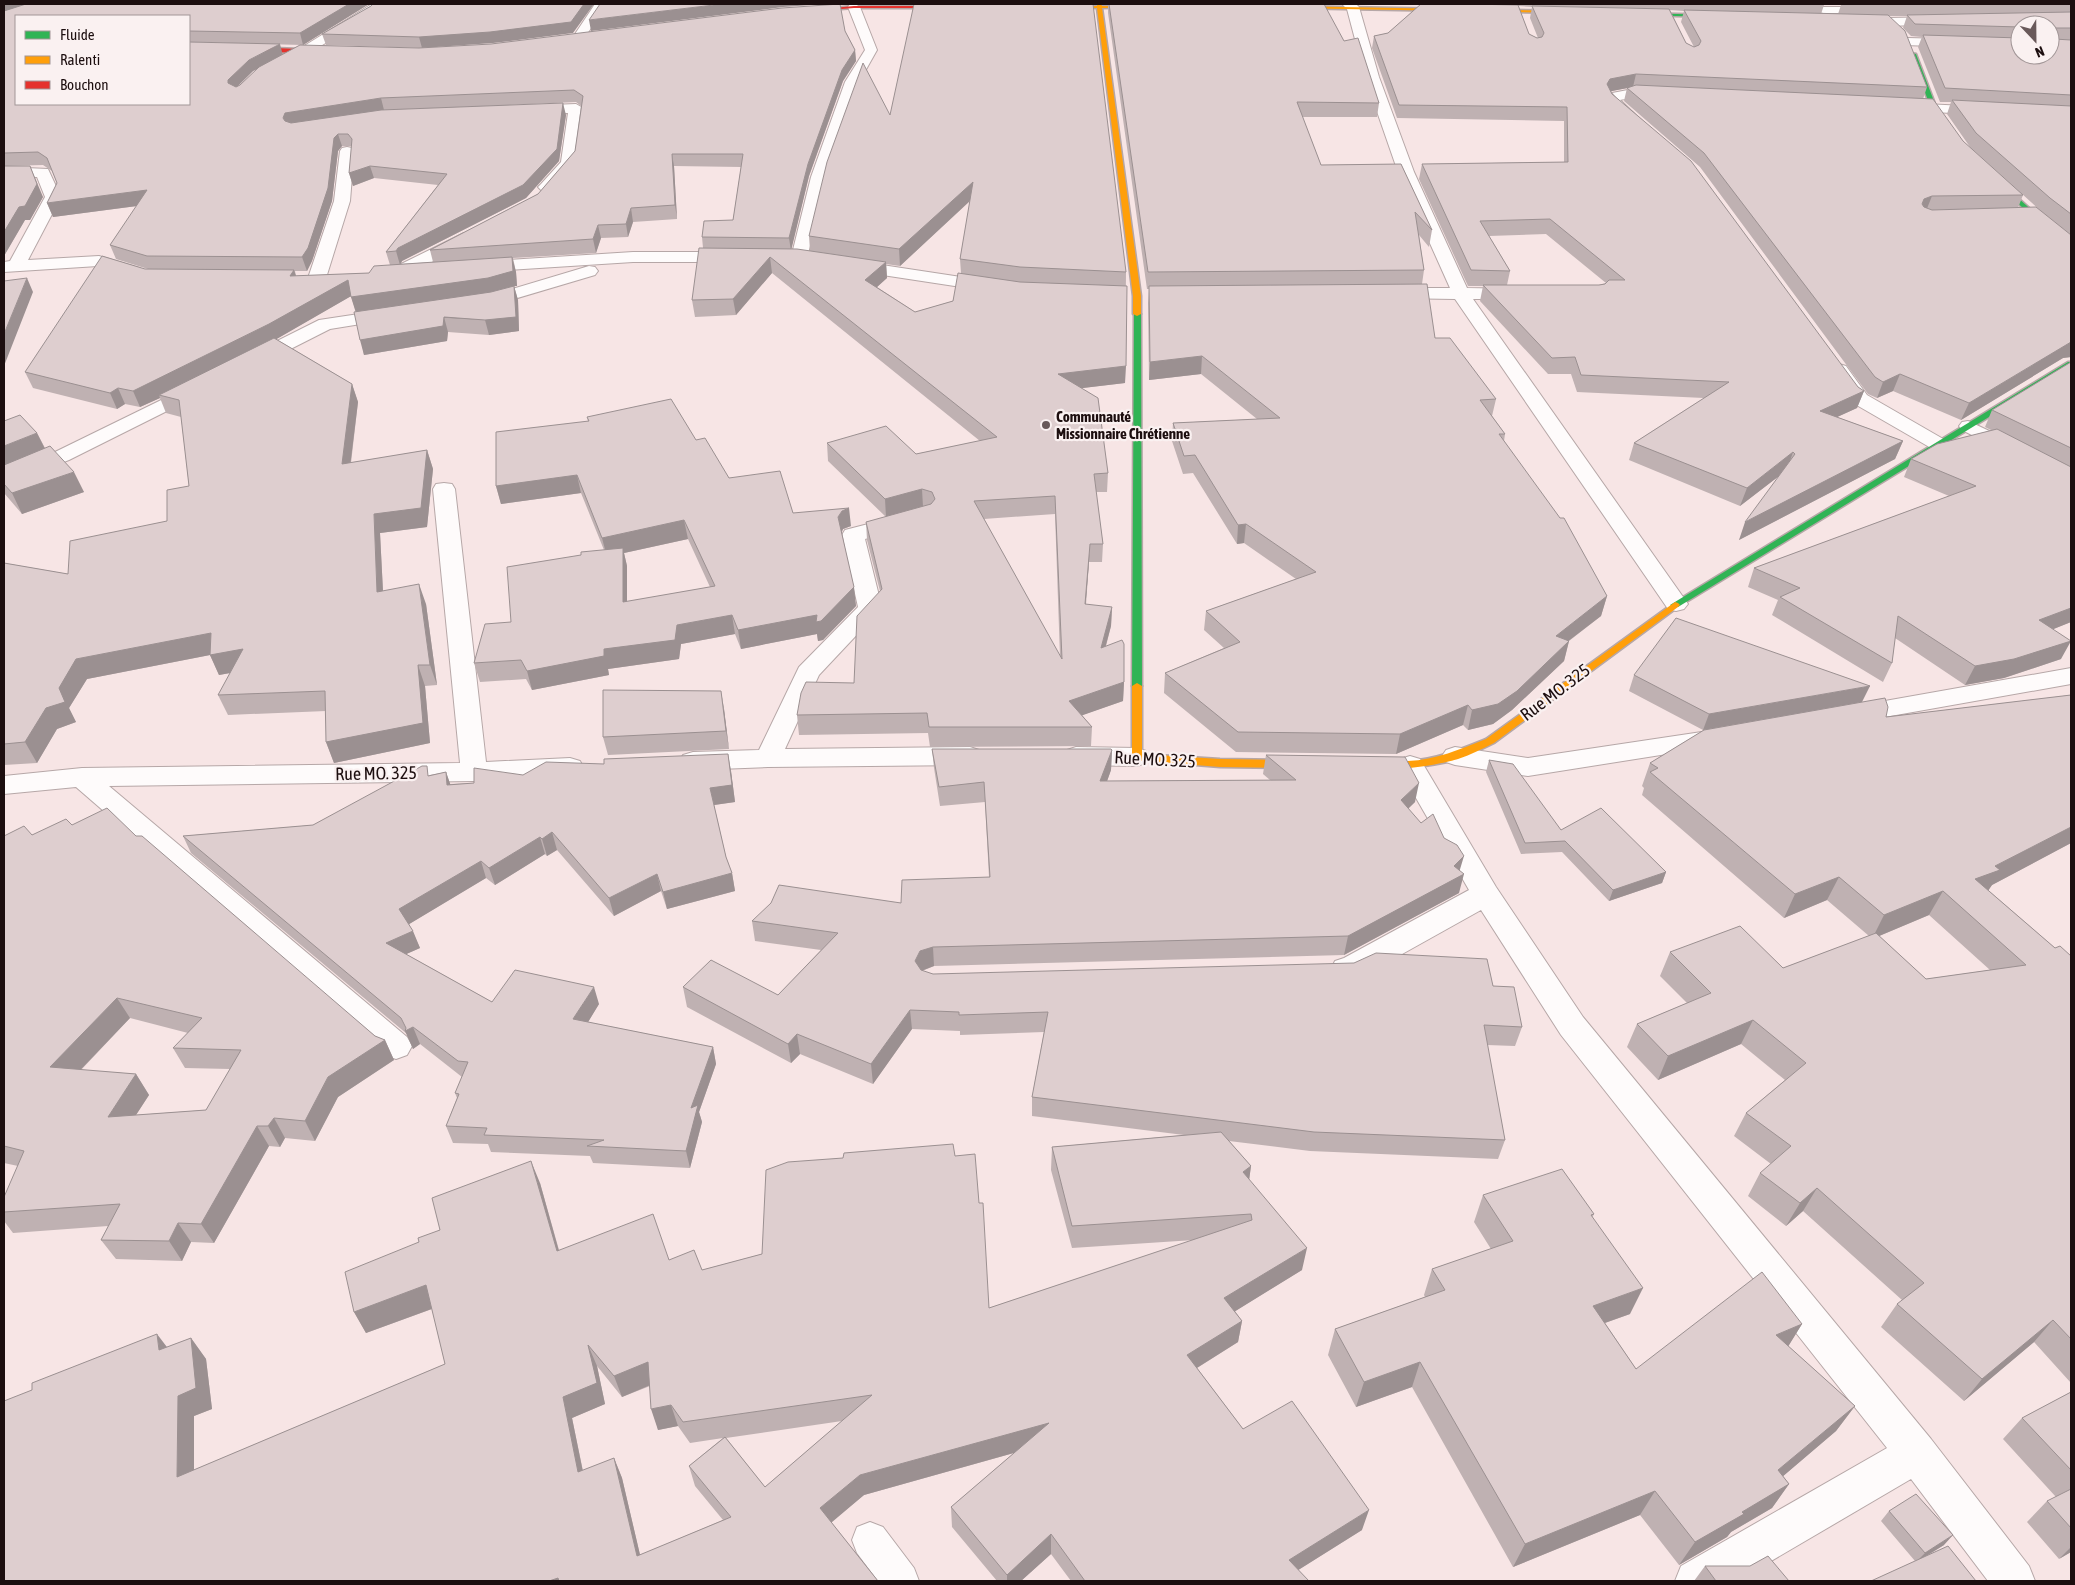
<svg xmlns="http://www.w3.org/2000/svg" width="2075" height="1585" font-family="'Asap Condensed',sans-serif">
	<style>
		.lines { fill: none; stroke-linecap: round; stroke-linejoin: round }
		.lane-casing { stroke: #b6a7a7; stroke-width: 2 }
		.street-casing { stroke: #b6a7a7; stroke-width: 2 }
		.fast-casing { stroke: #b6a7a7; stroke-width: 3 }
		.slow-casing { stroke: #b6a7a7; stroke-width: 3 }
		.jam-casing { stroke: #b6a7a7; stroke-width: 3 }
		.lane { fill: #fefbfb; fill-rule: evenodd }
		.street { fill: #fefbfb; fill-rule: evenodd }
		.fast { fill: #30b455; fill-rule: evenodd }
		.slow { fill: #ff9f0a; fill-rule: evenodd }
		.jam { fill: #e5322d; fill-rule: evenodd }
		.wall { fill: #bfb1b2; fill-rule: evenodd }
		.shaded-wall { fill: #9b9091 }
		.building { fill: #dececf; stroke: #9b9091; fill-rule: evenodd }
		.poi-dot { fill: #69595a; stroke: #faf1f1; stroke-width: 2 }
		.labels { text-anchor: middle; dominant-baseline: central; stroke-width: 4.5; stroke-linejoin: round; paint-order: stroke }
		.far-poi-label { font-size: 15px; font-weight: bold; fill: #1c0e0f; stroke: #faf1f1; text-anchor: start }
		.street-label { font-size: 18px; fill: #1c0e0f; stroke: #faf1f1 }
	</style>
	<rect width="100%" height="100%" fill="#f7e5e5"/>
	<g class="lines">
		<defs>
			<path id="lane" d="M1797,4H1812L1823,7H1872L1877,10L1872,13H1823L1798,6Z
				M1968,421L2017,444L2020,448L2017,452L2011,453L2005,452L1962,430L1959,426L1962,422Z
				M870,1522L883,1527L914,1568L919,1581H878L857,1553L852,1540L857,1527Z"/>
			<path id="street" d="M372,4H385L373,15L307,54H297L296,51Z
				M595,4H607L581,43H573L571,40Z
				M850,4H855L860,7L877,50L859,82L827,177L807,258L805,262H793L791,258L811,177L845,82L865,50L848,7Z
				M1342,4H1356L1359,7L1379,77L1414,172L1467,288L1519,289L1525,290L1528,294L1525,298L1519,299H1473L1688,604L1684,609L1676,611L1668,609L1455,299L1392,298L1386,297L1383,293L1386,289L1392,288H1450L1398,172L1365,77L1347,9Z
				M1942,17L1948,21L1946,24L1888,26L1882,22L1888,18Z
				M1908,38L2020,41V49L1904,45L1902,42L1904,39Z
				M1633,89L1662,90L1669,94C1664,100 1631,97 1620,100L1642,121L1640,124C1627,127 1611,108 1605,97L1607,94Z
				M1904,103L1986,107L1993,111L1986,115L1899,110L1897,107Z
				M576,104L583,108L576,163L551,190H541L538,187L541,184L561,162L568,113L527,114L520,110L527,106Z
				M347,147L352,148L354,151L350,201L326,278L323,282L317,283L311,282L308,278L334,201L340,151L342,148Z
				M4,167L48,169L61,197L28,260L99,256L139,268L142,272L139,276L133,277L98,266L4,272V262L10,261L45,197L37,177H4Z
				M464,233L470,234L472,238L470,242L405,276L399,277L393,276L390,272L393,268Z
				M633,252H737L743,253L745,257L743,261L737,262H633L477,272L471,271L468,267L471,263L477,262Z
				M849,260L994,282L1000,283L1003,287L1000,291L994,292L843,269L840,265L843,261Z
				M589,266L595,267L598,271L595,275L494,305L479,307L473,306L470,302L473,298L492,295Z
				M392,309L398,310L401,314L398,318L330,329L259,365L252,367L245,365L243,361L245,357L319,320Z
				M1839,364L1846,366L1867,395L1945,440L1948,444L1945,448L1938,450L1931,448L1853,403L1829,370L1832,366Z
				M196,383L203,385L206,389L203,393L69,460L25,477L18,475L14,471L18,467L55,452Z
				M444,483L452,484L455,489L486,762L570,758L580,761L583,767L580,773L570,776L474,781L109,786L407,1037L412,1046L407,1055L396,1059L385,1055L76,787L4,794V776L82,768L460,763L433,489L436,484Z
				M903,515L911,517L914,522L911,527L865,539L882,608L819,675L785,749L970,747L979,750L983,756L979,762L970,765L768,767L693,770L683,767L680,761L683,755L693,752L759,750L799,667L858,607L842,535L845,530Z
				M2071,668V684L1851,723L1842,721L1838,715L1842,709L1851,707Z
				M1715,730L1724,733L1728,739L1724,745L1528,776L1455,765L1446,762L1442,756L1446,750L1455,747L1528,758Z
				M1076,747L1137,748L1146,751L1150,757L1146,763L1137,766L1076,765L1067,762L1063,756L1067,750Z
				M1410,756L1420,759L1496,887L1583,1017L1931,1439L2029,1566L2035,1581H1988L1911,1479L1737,1581H1675L1681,1566L1887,1448L1561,1035L1481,910L1361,977L1350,981L1335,977L1331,969L1335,961L1344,958L1469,890L1397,765L1400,759Z"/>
			<path id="fast" d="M1635,13L1719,15L1721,16L1719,17L1633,15Z
				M1911,53L1916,54L1937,109L1952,133H1948L1931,109Z
				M1991,177H1995L2038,216L2071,242V247L2034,218L1991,179Z
				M1134,312L1141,314L1142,686L1137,689L1132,686Z
				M2068,362H2071V367L1678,607H1672L1670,605Z"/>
			<path id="slow" d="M1097,4H1101L1102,6L1149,7L1102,8L1141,296V314L1137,316L1133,314V296L1097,8L1055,7L1097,6Z
				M1285,6L1569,11L1571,12L1569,13L1287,8Z
				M1675,602L1678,603L1680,605L1678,607L1494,743C1482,749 1470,755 1458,759C1443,764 1376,776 1366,765C1373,758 1398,762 1408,761C1435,760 1461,749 1486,739Z
				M1137,683L1142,686V754L1220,759L1301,760L1307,764L1301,768L1220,767L1133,760L1132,757V686Z"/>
			<path id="jam" d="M854,6H952L954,7L952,8H854L802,12L800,11Z
				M189,45L327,50L330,52L327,54L189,49Z"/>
		</defs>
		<use href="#lane" class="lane-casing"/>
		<use href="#street" class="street-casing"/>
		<use href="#fast" class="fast-casing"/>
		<use href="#slow" class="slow-casing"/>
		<use href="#jam" class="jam-casing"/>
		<use href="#lane" class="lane"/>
		<use href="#street" class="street"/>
		<use href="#fast" class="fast"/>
		<use href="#slow" class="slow"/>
		<use href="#jam" class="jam"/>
	</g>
	<path class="wall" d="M4,4H369L303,45L193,42L283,54L845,31L855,50L856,61L843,81L809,176L791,249L810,251L809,236L890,115L1126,272L1125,383L1082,388L1108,473L1107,492H1096L1103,544L1102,562H1089L1086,605L1112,607L1111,626L1106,646L1124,682L1123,701L1082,715L1092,727L1091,746L930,747L928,733L799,735L797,715L854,683L880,591L867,540L866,522L886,517L828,461L827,443L916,454L980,441L772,273L736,315L695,317L692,300L703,248L702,237L733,220L741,167L674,166L677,219L633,222L628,237L601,238L596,253L513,258L516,272L517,286H514L518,300L519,331L489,335L448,332L447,341L364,355L356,312L351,296L276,339L352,384L358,402L351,463L427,450L433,469L427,527L380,533L383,591L426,604L437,685L425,686L430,743L334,763L326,742V711L228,715L218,695L230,673L219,675L210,655L87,679L69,708L76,722L57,729L37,763L4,765V563L68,574L167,521L189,486L181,417L166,413L160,398L140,407L125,404L117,409L33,388L25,372L145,269H148L116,259L110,245L137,206L53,217L47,203L57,183L52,171L43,165L5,166L43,197L30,220H25L4,256ZM189,16V104H16ZM257,69L240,85L237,86L253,71ZM576,102L581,106L575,151L538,194L430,250L433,262L401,264L402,261L526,198L559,161L566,115L510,105ZM342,146H352L349,173L353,186L374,178L438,185L386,252L390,265L369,273L296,276L295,271H307L312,261L332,201L338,151ZM970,201L960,259L961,273L953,301L915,312L877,287L887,278L886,264L900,266ZM1055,514L1060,657L984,519Z
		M594,4L422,48L326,45L322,34L371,6Z
		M1108,4L1344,41L1379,103L1377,117H1302L1321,165L1401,164L1432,230L1429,247L1419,235L1424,270L1422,284L1435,338L1496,399L1492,416L1505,434L1504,441L1607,596L1601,616L1569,641L1564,661L1512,710L1493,724L1468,730L1463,725L1396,754L1236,752L1164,693L1165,673L1224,648L1204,630L1206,611L1296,579L1244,543L1237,544L1193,473L1183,474L1172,441L1173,423L1257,419L1201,374L1149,380L1148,303L1149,289H1147L1108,13Z
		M1421,4H2071V235L2043,213L1970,147L1947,114L1951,102H1940L1918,47L1922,37L1911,36L1903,28L1907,16H1889L1927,87L1923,99L1963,141L2023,195L2018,208L2071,235V357L2063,358L1961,420L1893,391L1877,398L1868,394L1700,167L1624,101L1627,88L1611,91L1858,387L1864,391L1857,408L1837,417L1903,441L1895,459L1739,540L1779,476L1740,506L1629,460L1634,443L1704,398L1577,392L1571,374H1548L1480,301L1483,286H1468L1419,179L1422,164L1564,162V121L1397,118L1372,48L1374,36L1388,33ZM1824,5H1841L1838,14H1821ZM1518,6L1532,7L1530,18L1538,38H1537L1529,34ZM1670,10L1684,11L1681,22L1694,47L1686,43ZM2020,25H2050L2020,55ZM1546,234L1606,283L1599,285H1507L1510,271L1489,236Z
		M2071,362V622L2053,629L2061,659L2004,678L1965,685L1895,638L1892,663L1883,682L1772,615L1778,600L1748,587L1754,568L1949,496L1904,477L1911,459L1991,430L1985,427L1992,410Z
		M587,417L696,440L729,478L793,513L851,526L843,529L842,532L856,606L823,640L818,641L817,634L741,649L735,634L681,644L679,659L608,669L609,675L532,690L526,679L480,682L474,663L511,622L581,555L604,550L581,493L501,504L496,486L588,421ZM688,539L710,587L627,602V566L624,553Z
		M37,433L45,448L84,492L22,514L4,493V484Z
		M1634,675L1863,702L1886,717L2071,695V843L1992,885L1988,890L2055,948L2071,956V1383L2034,1342L1964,1401L1881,1327L1897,1304L1902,1300L1803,1211L1786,1226L1748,1196L1760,1173L1771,1164L1734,1136L1746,1113L1785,1080L1741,1044L1658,1080L1627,1047L1637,1024L1687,1003L1660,976L1670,952L1783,968L1869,936L1827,900L1784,918L1642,795L1644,788L1642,786L1650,763L1704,730H1703L1629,691ZM1929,915L1990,970L1926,979L1879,936Z
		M724,709L729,749L608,755L603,737Z
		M932,749L1112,750L1111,770L1107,781L1270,780L1263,774L1266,755L1415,802L1408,809L1460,871L1459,893L1344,955L934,966L922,971L933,974L1493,986L1522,1027L1515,1046L1487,1045L1505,1140L1498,1159L1310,1151L1229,1141L1251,1166L1249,1180L1302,1270L1235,1311L1242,1321L1238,1342L1197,1368L1243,1429L1362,1530L1298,1570L1309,1581H1071L1051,1554L1021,1581H997L952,1527L951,1507L1014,1453L864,1495L831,1522L878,1581H4L167,1347L191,1338L206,1359L212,1409L194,1416V1470L445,1364L432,1309L366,1333L354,1312L419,1242L440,1230L540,1183L559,1250L669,1260L702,1270L762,1254L955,1156L979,1203L989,1308L1194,1240L1072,1248L1051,1170L1052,1147L1184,1135L1032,1116V1097L1044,1032L960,1035V1031L912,1029L873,1084L800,1054L791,1063L687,1007L683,987L778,995L821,950L755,941L752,921L901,903L989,877L985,802L940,806L934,768ZM597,1366L622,1397L650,1386L658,1430L678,1426L690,1443L723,1438L689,1466L695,1486L723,1520L640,1555L622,1478L614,1458L583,1471L572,1418L605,1404ZM842,1421L765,1487L726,1438Z
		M1489,760L1561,830L1666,872L1662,883L1609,901L1562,852L1521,854L1486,772Z
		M731,771L735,802L714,805L726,857L732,873L735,891L667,909L661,891L614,916L557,850L547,856L545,854L495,885L486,878L409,924L420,948L406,954L492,1002L599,1004L588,1022L713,1047L716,1064L699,1112L702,1122L690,1168L593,1163L590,1156L491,1152L488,1144L453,1143L446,1126L457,1098L455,1093L462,1077L420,1044L413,1049L407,1034L191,853L183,836L313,825L430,775L446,772L450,784L474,783L523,775Z
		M72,825L136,836L375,1036L385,1040L394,1060L338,1097L315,1141L285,1138L280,1147L269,1146L214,1243L191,1242L182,1261L116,1259L101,1240L108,1226L13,1233L4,1221V1197L18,1166L4,1163V836L32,835ZM130,1018L188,1033L173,1048L185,1068L230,1069L206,1110L136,1115L149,1095L136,1074L81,1070Z
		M1483,1195L1594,1214L1592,1218L1630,1314L1605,1323L1636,1369L1802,1324L1788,1346L1855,1406L1836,1431L1783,1476L1789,1484L1772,1508L1731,1532L1727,1537L1679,1565L1640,1515L1513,1567L1412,1387L1356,1407L1328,1355L1335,1329L1425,1297L1424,1295L1432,1269L1491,1249L1474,1222Z
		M2071,1392V1552L2059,1559L2027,1522L2047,1501L2056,1497L2003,1439L2022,1418Z
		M1889,1511L1944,1545L1927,1556L1915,1561L1881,1521Z
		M1705,1566L1789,1581H1694Z"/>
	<path class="shaded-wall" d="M4,4H28L4,13Z
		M349,4H369L303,45L300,33Z
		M584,4H594L573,33L493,43L422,48L419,37Z
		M722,4H825L783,7L591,31L589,20Z
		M280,44L283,56L253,71L232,92L228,83V80L249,60Z
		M855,50L856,61L843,81L809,176L791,251L789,238L808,164L842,70Z
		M1636,74L1633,87L1607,92V84L1610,79Z
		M381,98L384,110L288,125L283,118L285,113Z
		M563,103L566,115L559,161L526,198L402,261L400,265L396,251L398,248Z
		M338,134L342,146L338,151L332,201L312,261L307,271L302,257L334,138Z
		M672,154L674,166L677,219L675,205Z
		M30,166L43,197L30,220H25L4,256V232Z
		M370,166L374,178L353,186L349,173Z
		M973,182V198L900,266L899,249Z
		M147,190L152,204L53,217L47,203Z
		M1932,196L1926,211L1918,214L1924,199Z
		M631,208L633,222L628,237L626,224Z
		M598,225L601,238L596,253L593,239Z
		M512,257L516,272L517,286H514L518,300L519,331L489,335L485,320L356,313L351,297Z
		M770,257L772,273L736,315L733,299Z
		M886,262L887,278L867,296L865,280Z
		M294,270L299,285L290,276Z
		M27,278L33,292L4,366V334Z
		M348,280L353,295L275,340L159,395L160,398L140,407L133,391Z
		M444,317L448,332L447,341L364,355L360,340Z
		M2071,342V357L2063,358L1961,420L1969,403Z
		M1202,356L1201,374L1149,380L1150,362Z
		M1126,366L1125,383L1058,391V374Z
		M1900,374L1893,391L1877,398L1883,382Z
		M352,384L358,402L348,483L342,464Z
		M118,388L125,404L117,409L110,393Z
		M1864,391L1857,408L1813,428L1820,411Z
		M37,433L47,453L4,470V446Z
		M1903,441L1895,459L1739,540L1745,522Z
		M427,450L433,469L427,527L380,533L384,612L377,592L374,514Z
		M1793,452L1787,470L1740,506L1747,488Z
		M74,472L84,492L22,514L12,493Z
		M577,475L581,493L501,504L496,486Z
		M922,489L923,507L886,517L885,499Z
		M849,508L851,526L843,529L840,535L838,517L842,511Z
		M684,520L688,539L624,553L627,566V621L607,557L602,538Z
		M1246,524L1244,543L1237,544L1238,525Z
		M1090,544L1089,562L1084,623L1085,604Z
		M419,584L426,604L437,685L430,665Z
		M854,587L856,606L823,640L818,641L817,634L741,649L738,630Z
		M1607,596L1601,616L1550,655L1556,636Z
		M1112,607L1111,626L1100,667L1101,648Z
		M2071,608V622L2029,639L2039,620Z
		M732,615L735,634L681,644L679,659L608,669L609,675L532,690L527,671L604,649L677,625Z
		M211,633L243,649L252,669L219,675L210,655L87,679L69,708L76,722L57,729L37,763L25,742L76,659Z
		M1569,641L1564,661L1512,710L1493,724L1468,730L1472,710Z
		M2071,641L2061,659L2004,678L1965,685L1975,666Z
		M418,665L425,686L430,743L334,763L326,742Z
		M1124,682L1123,701L1069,720V701Z
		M1870,686L1862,702L1703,730L1709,714Z
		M721,691L724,709L729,749L726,731Z
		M1468,705L1463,725L1396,754L1400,734Z
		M1112,750L1111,770L1100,801V781Z
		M728,754L731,771L735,802L714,805L710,788Z
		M446,772L452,789L447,785Z
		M1419,783L1415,802L1397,819L1401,800Z
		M2071,827V843L1992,885L1986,894L1975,879L1995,866Z
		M552,832L557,850L547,856L542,839Z
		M540,837L545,854L495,885L489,868Z
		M1464,856L1458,876L1464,874L1459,893L1344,955L1348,936L1454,866Z
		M481,861L486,878L406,926L399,909Z
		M1666,872L1662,883L1609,901L1613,890Z
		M732,873L735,891L667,909L663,892Z
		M657,874L661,891L614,916L609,898Z
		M1839,877L1827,900L1784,918L1795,894Z
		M1943,891L1929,915L1872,939L1884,915Z
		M413,931L420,948L393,960L386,943Z
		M933,947L934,966L921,971L915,961L920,951Z
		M594,987L599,1004L579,1037L573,1019Z
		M117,998L130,1018L64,1087L50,1067Z
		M910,1010L912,1029L873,1084L871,1064Z
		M1753,1020L1741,1044L1658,1080L1668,1056Z
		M413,1027L420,1044L413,1049L405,1031Z
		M797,1034L800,1054L791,1063L788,1044Z
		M385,1040L394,1060L338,1097L315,1141L305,1121L328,1077Z
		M713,1047L716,1064L699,1112L702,1122L690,1168L686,1151L691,1108Z
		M136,1074L149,1095L121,1138L108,1117Z
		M274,1118L285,1138L280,1147L268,1126Z
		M257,1126L269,1146L214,1243L201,1224Z
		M531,1161L540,1183L565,1273L557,1251Z
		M1251,1166L1248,1188L1243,1172Z
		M1817,1188L1803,1211L1786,1226L1800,1203Z
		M178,1223L191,1242L182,1261L169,1241Z
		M1307,1248L1302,1270L1221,1320L1224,1298Z
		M426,1285L437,1307L366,1333L354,1312Z
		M1643,1288L1630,1314L1582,1331L1593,1306Z
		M2053,1320L2034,1342L1964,1401L1982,1379Z
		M1242,1321L1238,1342L1184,1376L1187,1355Z
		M1802,1324L1786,1350L1776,1335Z
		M157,1334L173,1355L159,1350Z
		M191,1338L206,1359L212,1409L194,1416V1497L177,1477L178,1396Z
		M588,1345L597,1366L605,1404L572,1418L587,1492L578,1472L563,1397Z
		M648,1362L655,1383L622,1397L614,1376Z
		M1420,1362L1412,1387L1356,1407L1364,1382Z
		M671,1405L678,1426L658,1430L651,1409Z
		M1855,1406L1836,1431L1761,1495L1778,1470Z
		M1049,1423V1443L864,1495L825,1528L820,1508L860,1475Z
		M614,1458L622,1478L645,1576L637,1556Z
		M1789,1484L1772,1508L1731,1532L1727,1537L1679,1565L1695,1542L1742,1512Z
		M1655,1491L1640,1515L1513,1567L1525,1544Z
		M1369,1510L1362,1530L1284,1579L1289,1560Z
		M1051,1534V1554L1021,1581H1007V1575Z
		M1953,1535L1944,1545L1916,1562L1925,1553Z
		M2071,1547V1552L2059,1559Z
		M558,1578L560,1581H549Z"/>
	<path class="building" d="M26,4H349L300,33L189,31V16H16V104H189V42L280,44L249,60L228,80V83L236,87L240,85L259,67L300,45L419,48L491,44L782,8L840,4L845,31L855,50L842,70L808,164L789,238L702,237L704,221L733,220L743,154H672L675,205L631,208L626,224L598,225L593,239L430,250L538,194L575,151L583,96L574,90L381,98L285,113L283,118L285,121L291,123L381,110L563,103L557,149L523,185L398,248L396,251L386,252L447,174L370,166L349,173L352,139L348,134H338L334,138L328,188L308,248L302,257L147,256L110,245L147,190L47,203L57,183L47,158L38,152L4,153V11Z
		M373,4H584L571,22L490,32L419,37L322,34L371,6Z
		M600,4H722L589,20Z
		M914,4H1093L1126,272L1020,267L960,259L973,182L899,249L809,236L827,162L863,63L890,115Z
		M1109,4H1324L1344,41L1358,38L1379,103L1297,102L1321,165L1401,164L1432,230L1415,212L1424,270L1148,272Z
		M1421,4H1467L1518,5L1529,34L1537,38L1542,37L1544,33L1532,6L1669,9L1686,43L1694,47L1699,45L1701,41L1684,10L1888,15L1905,31L1927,87L1636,74L1610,79L1607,84L1612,94L1691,161L1858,387L1864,391L1820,411L1903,441L1745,522L1795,454L1793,452L1747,488L1634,443L1729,382L1581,375L1575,357L1552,358L1483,285H1599L1605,284L1609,280H1625L1550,219L1480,221L1510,271L1471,270L1422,164L1568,162L1567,107L1399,105L1374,36L1388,33Z
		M2071,12V28H2055L2053,29L2054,39L2071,40V95L1945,88L1923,35L2020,38V55H2050V25H2020V27L1915,24L1907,15Z
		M1636,85L1933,99L1963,141L2023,195L1932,196L1924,199L1922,204L1924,207L1932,210L2036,207L2071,235V342L1969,403L1900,374L1883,382L1875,377L1704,153L1627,88Z
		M1952,100L2071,106V214L2050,198L1976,133Z
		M4,166H30L37,184L25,206L19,207L4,232Z
		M699,248L797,249L886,262L865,280L915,312L953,301L958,273L1020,282L1127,286L1126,366L1058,374L1098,398L1108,473L1094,474L1103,544H1090L1085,604L1112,607L1101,648L1122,640L1124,644V682L1069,701L1092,727H929L927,713L797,715L801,693L806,682L854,683L857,616L882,589L866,522L931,504L935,499L932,492L922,489L885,499L827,443L886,426L916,454L997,437L770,257L733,299L692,300ZM1055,496L1062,659L974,501Z
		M102,256L145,269L294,270L290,276L369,273L374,266L512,257L513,271L488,278L351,297L348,280L269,324L133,391L118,388L110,393L25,372Z
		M27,278L4,334V281Z
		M1427,284L1435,338H1450L1496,399L1480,400L1505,434H1499L1560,518H1564L1607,596L1556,636L1569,641L1517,691L1498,704L1472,710L1468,705L1400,734L1238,732L1165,673L1240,642L1206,611L1316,572L1246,524L1238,525L1195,455L1184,456L1173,423L1280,418L1202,356L1150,362L1149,286Z
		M514,286L516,317L485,320L444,317L443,326L360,340L354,312L491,292Z
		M274,338L352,384L342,464L427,450L421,508L374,514L377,592L419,584L430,665H418L423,723L326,742L325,691L218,695L243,649L210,655L211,633L76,659L59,688L65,702L46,708L25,742L4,744V563L68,574L70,541L167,521V490L189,486L179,400L159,395Z
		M2071,362V448L1992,410Z
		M671,399L696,440L705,438L729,478L780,471L793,513L849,508L842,511L838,517L854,587L821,621L816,622L817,615L738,630L732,615L677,625L675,640L604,649V656L527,671L521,660L474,663L485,624L511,622L507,567L581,555V552L623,548V602L715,586L684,520L602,538L577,475L496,486V432L589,421L587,417Z
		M20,415L37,433L4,446V421Z
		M1997,429L2071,467V608L2039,620L2071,641L2014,659L1975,666L1898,616L1892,663L1780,597L1800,588L1754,568L1976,486L1911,459L1937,444Z
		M50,446L74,472L12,493L4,484V465Z
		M1676,618L1870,686L1709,714L1634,675Z
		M603,690L721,691L726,731L603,737Z
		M2071,695V827L1995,866L2000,870L1975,879L2055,948L2060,946L2071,956V1339L2053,1320L1982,1379L1897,1304L1924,1283L1817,1188L1800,1203L1760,1173L1791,1146L1746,1113L1806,1063L1753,1020L1668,1056L1637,1024L1711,993L1670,952L1740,926L1783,968L1876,933L1926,979L2026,965L1943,891L1884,915L1839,877L1795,894L1650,772L1658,768L1650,763L1704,730L1885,698L1888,707L1886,717Z
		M932,749H1111L1112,750L1100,781L1296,780L1266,755L1405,757L1419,783L1401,800L1421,823L1433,814L1444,838L1457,845L1464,856L1454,866L1464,874L1348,936L933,947L920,951L915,961L921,970L933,974L1354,963L1376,953L1487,959L1493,986L1514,987L1522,1027L1484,1025L1505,1140L1314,1132L1032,1097L1048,1012L959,1015V1012L910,1010L871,1064L797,1034L788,1044L683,987L711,960L778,995L838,933L752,921L771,903L779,885L901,903L902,880L990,877L984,782L939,787Z
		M728,754L732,785L710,788L726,857L732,873L663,892L657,874L609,898L552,832L542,839L540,837L489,868L481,861L399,909L413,931L386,943L492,1002L515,970L594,987L573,1019L713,1047L691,1108L698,1105L686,1151L587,1146L604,1140L484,1135L487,1128L446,1126L459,1094L455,1093L468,1062L458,1061L413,1027L405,1031L406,1028L401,1018L183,836L313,825L422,766H427L428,776L446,772L447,785L474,783V768L523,775L546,762L604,764V759Z
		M1489,760L1513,764L1561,830L1601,808L1666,872L1613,890L1565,841L1525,843Z
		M107,808L136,836H142L375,1036L385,1040L328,1077L305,1121L274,1118L268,1126H257L201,1224L178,1223L169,1241L101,1240L120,1204L4,1212V1197L24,1151L4,1146V904L5,903H4V836L24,826L32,835L66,819L72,825ZM117,998L202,1018L173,1048L241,1050L206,1110L108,1117L136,1074L50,1067Z
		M1221,1132L1251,1166L1243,1172L1307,1248L1224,1298L1242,1321L1187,1355L1243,1429L1292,1401L1369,1510L1289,1560L1309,1581H1085L1051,1534L1007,1575L951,1507L1049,1423L860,1475L820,1508L878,1581H559L558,1578L549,1581H4V1401L32,1390V1383L157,1334L159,1350L191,1338L196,1388L178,1396L177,1477L445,1364L426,1285L354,1312L345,1272L419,1242L418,1238L440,1230L432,1198L531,1161L557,1251L653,1214L669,1260L694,1250L702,1270L762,1254L766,1170L788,1162L843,1158L844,1153L953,1144L955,1156L975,1154L979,1203H983L989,1308L1252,1220L1251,1214L1072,1226L1052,1147ZM588,1345L614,1376L648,1362L651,1409L671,1405L683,1422L872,1395L765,1487L725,1437L689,1466L731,1517L637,1556L614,1458L578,1472L563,1397L597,1383Z
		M1562,1169L1594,1214L1591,1215L1643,1288L1593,1306L1636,1369L1762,1272L1802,1324L1776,1335L1855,1406L1778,1470L1789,1484L1742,1512L1744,1514L1695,1542L1655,1491L1525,1544L1420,1362L1364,1382L1335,1329L1445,1290L1432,1269L1513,1241L1483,1195Z
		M2071,1392V1470L2022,1418Z
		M2071,1489V1528L2047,1501Z
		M1916,1494L1953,1535L1925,1553L1889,1511Z
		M1948,1546L1976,1581H1871Z
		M1768,1556L1789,1581H1716L1705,1566H1750Z"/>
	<circle class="poi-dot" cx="1046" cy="425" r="5"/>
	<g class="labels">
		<g class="far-poi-label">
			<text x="1056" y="416">Communauté<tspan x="1056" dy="17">Missionnaire Chrétienne</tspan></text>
		</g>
		<g class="street-label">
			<text transform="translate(1555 692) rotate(-37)">Rue MO. 325</text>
			<text transform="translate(1155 759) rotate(3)">Rue MO. 325</text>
			<text transform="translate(376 773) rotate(-1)">Rue MO. 325</text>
		</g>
	</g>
	<rect width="2075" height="1585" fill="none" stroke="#1c0e0f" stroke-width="10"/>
	<rect x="15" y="15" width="175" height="90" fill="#faf1f1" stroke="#a19697"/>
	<rect x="25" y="31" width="25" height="8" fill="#30b455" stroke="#a19697"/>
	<text x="60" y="40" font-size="15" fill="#1c0e0f">Fluide</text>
	<rect x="25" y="56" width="25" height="8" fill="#ff9f0a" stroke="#a19697"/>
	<text x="60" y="65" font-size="15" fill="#1c0e0f">Ralenti</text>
	<rect x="25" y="81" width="25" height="8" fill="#e5322d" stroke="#a19697"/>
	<text x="60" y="90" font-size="15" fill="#1c0e0f">Bouchon</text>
	<g transform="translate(2035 40) rotate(158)"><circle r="24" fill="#faf1f1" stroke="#a19697"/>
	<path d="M0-4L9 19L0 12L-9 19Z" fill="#69595a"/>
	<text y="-8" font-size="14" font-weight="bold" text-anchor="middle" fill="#1c0e0f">N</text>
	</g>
</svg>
